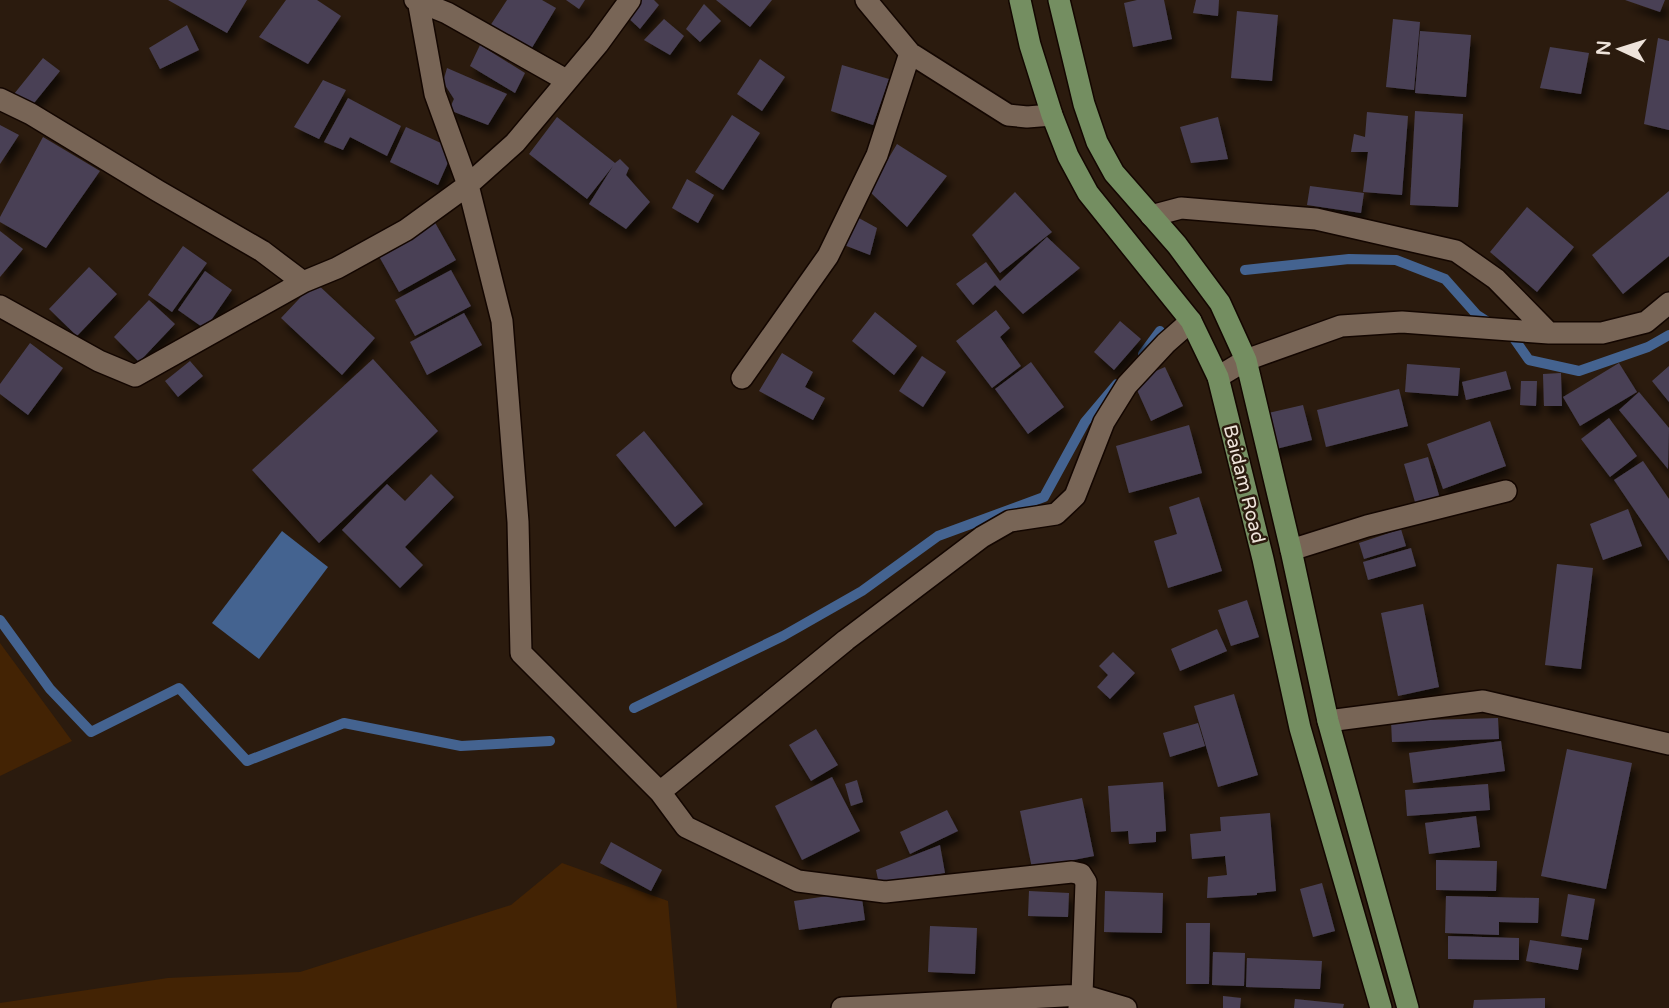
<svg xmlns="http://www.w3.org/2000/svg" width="1669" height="1008" font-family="'Varela Round',sans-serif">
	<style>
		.green { fill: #432304 }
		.water { fill: #446390 }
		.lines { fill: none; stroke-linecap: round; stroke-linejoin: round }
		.stream { stroke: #446390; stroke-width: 10 }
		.building { fill: #494155; filter: url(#shadow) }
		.street-casing { stroke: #130600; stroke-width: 24 }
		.primary-casing { stroke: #130600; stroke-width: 24 }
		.street { stroke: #786556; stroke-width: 21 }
		.primary { stroke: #748e61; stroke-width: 21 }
		.labels { text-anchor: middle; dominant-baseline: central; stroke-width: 5; stroke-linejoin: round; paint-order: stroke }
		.street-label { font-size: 19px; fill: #eee3da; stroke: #2b1b0e }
	</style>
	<defs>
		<filter id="shadow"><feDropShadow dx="4.5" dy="8" stdDeviation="3.5" flood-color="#0009"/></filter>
	</defs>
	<rect width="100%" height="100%" fill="#2b1b0e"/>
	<path class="green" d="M0,643L72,741L0,776Z
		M562,863L668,901L677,1008H0V1003L168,978L300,972L511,905Z"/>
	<path class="water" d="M282,531L328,567L259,659L212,623Z"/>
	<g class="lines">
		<path class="stream" d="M1245,270L1349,259L1396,260L1445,279L1477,315L1491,324
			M1508,330L1529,360L1579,371L1648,347L1669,335
			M1143,354L1160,331
			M0,620L50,689L91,732L179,688L247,761L344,723L461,746L550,741
			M634,708L783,636L862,591L938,536L1044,497L1085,422L1117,384"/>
	</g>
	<path class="building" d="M168,0H247L227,33Z
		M286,0H317L341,16L308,64L259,37Z
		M507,0H542L556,8L530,51L490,26Z
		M566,0H585L579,9Z
		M634,0H654L659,5L640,29L623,13Z
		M716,0H772L750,27Z
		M1137,0H1164L1172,39L1133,47L1124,3Z
		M1196,0H1219L1218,16L1193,13Z
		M1625,0H1665L1660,12Z
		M704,4L721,21L700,42L686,29Z
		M1237,11L1278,15L1272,81L1231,78Z
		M664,19L684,36L670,55L644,40Z
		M1393,19L1420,22L1414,90L1386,87Z
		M187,25L199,50L160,69L149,48Z
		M1420,31L1471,35L1466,97L1415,93Z
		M1658,38L1669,41V130L1644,124Z
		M480,45L525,73L515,93L470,66Z
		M1550,47L1589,53L1581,94L1540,88Z
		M43,58L60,71L30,108L14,94Z
		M760,59L785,77L762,111L737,94Z
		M842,65L889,79L873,125L831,111Z
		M447,68L507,94L488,125L449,110L454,99L443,82Z
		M323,80L346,90L319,139L294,127Z
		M348,98L401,126L387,156L350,137L343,150L324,142Z
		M1415,111L1463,114L1458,207L1410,205Z
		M1367,112L1408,116L1402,195L1363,192L1368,152H1351L1354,134L1365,137Z
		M732,115L760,133L723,190L695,172Z
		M557,117L615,163L620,159L629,168L626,175L650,202L626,229L589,204L613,166L587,199L529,154Z
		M1218,117L1228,159L1191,163L1180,127Z
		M0,125L19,135L0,164Z
		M406,127L454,149L438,185L390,162Z
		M43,137L100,171L46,248L0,222V217Z
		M897,144L947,176L907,227L869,191Z
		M687,179L714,195L698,223L672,208Z
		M1310,186L1364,193L1361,213L1307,205Z
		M1669,191V256L1623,294L1592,255Z
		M1015,192L1052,232L1000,273L972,235Z
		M1527,207L1574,247L1537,292L1490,252Z
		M857,217L877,228L870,255L844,245Z
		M433,219L456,260L399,292L376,251Z
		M0,231L23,249L0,277Z
		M1047,237L1080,268L1023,314L995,285L973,305L956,284L986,262L1000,281Z
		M183,246L207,263L172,312L148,295Z
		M89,267L117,294L77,336L49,309Z
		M451,270L471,306L415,336L395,300Z
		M205,271L232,290L205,329L178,310Z
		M315,282L375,338L342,375L281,318Z
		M149,300L175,324L139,362L114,337Z
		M996,310L1010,328L1000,337L1021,366L992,388L956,341Z
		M875,312L917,346L894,375L852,341Z
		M464,313L482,345L427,375L410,342Z
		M1120,321L1141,339L1114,370L1094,352Z
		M30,343L63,368L28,415L0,394V384Z
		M782,353L813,372L805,387L825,398L813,420L759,391Z
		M922,356L946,372L923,407L899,391Z
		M373,359L438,431L319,543L252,470Z
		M190,361L203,376L178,397L165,381Z
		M1031,362L1064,407L1028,434L995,389Z
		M1619,363L1637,392L1580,426L1563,397Z
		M1407,364L1460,368L1458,396L1405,392Z
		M1669,366V402L1652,381Z
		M1165,367L1183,406L1151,421L1133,381Z
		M1506,371L1511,389L1466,400L1462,382Z
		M1561,373L1562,406H1544L1543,374Z
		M1521,381H1537L1536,406L1520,405Z
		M1399,389L1408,426L1326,447L1317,410Z
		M1639,392L1669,428L1668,469L1619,410Z
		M1303,405L1312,440L1272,450L1264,414Z
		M1609,418L1637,456L1610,477L1581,439Z
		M1490,421L1506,466L1443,489L1427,444Z
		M1189,425L1202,473L1129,493L1116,446Z
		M644,431L703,504L675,527L616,455Z
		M1428,457L1441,502L1417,509L1404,464Z
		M1643,461L1669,499V561L1614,480Z
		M431,474L454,497L405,547L423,565L400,588L342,530L387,484L405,501Z
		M1199,497L1222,571L1168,588L1154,541L1177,534L1169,507Z
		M1628,509L1642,546L1603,560L1590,524Z
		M1401,529L1406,546L1364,559L1359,543Z
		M1411,548L1416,566L1368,580L1363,562Z
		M1557,564L1593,568L1581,669L1545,665Z
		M1247,600L1259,637L1231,646L1218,610Z
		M1423,604L1439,687L1398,696L1381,613Z
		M1217,629L1227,651L1180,671L1171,649Z
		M1113,652L1135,673L1110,699L1097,687L1108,675L1099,666Z
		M1234,694L1258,775L1218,787L1194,706Z
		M1498,718L1499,739L1392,742L1391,721Z
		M1198,723L1205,746L1170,757L1163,733Z
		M816,729L838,765L811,781L789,745Z
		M1501,741L1505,771L1413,783L1409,753Z
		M1567,749L1632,763L1606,889L1541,876Z
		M832,777L860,831L802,860L775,806Z
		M857,780L863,802L851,806L845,784Z
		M1163,782L1166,831L1156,832V842L1129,844L1128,831L1111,832L1108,786Z
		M1488,784L1490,810L1407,816L1405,790Z
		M1082,798L1094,856L1032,868L1020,811Z
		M947,810L958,831L910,854L900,832Z
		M1270,813L1276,891L1257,893V895L1207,898L1208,877L1227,875L1225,856L1192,859L1190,834L1221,831L1220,817Z
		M1476,816L1480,847L1429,854L1425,823Z
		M611,842L662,870L651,891L600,863Z
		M940,845L945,873L879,884L876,870Z
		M1436,860L1497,861L1496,891L1436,890Z
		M1322,883L1335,931L1313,937L1300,889Z
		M861,891L865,920L799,930L794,901Z
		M1029,891L1069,893L1068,917L1028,916Z
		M1105,891L1163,893L1162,933L1104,932Z
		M1568,894L1595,899L1588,940L1561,936Z
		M1446,896L1539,898L1538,923L1499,922V935L1445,933Z
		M1186,923H1210L1209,984H1186Z
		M930,926L977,928L975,974L928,972Z
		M1448,936L1519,938V960L1448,959Z
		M1530,940L1582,948L1578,970L1526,961Z
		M1213,952L1245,953L1244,986L1212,985Z
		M1247,958L1322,961L1320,989L1246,987Z
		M1223,996L1241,998L1240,1008H1223Z
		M1545,998V1008H1473L1474,1000Z
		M1295,999L1344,1004L1343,1008H1294Z"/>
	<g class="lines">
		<defs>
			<path id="street" d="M415,0L447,13L566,80
				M418,0L435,94L468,185L502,321L518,522L521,653L660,792L686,827L798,881L885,892L1072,872L1081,874L1086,882L1082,995L1126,1008
				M866,0L910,53L1008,115L1027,117L1052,115
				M0,99L31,114L158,191L262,251L303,282
				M1151,216L1181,208L1316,219L1456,251L1496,279L1549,333
				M0,306L99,361L135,376L303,282L337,268L406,230L468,185L515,143L598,44L630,0
				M1218,377L1246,360L1341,326L1402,322L1549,333H1602L1646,322L1669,303
				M742,378L828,256L877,155L910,53
				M1291,550L1367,526L1506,491
				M1328,721L1483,701L1669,744
				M660,792L846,640L982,537L1010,521L1056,514L1075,496L1104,422L1127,385L1166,343L1191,321
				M842,1008L1082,995L1079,1008"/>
			<path id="primary" d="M1020,0L1030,45L1052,115L1068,156L1088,193L1191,321L1218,377L1263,559L1300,728L1381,1008
				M1059,0L1084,104L1097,142L1114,173L1177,245L1220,303L1246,360L1291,550L1328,721L1408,1008"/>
		</defs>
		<use href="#street" class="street-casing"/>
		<use href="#primary" class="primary-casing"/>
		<use href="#street" class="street"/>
		<use href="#primary" class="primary"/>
	</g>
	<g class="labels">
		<g class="street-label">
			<text transform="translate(1244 484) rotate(76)">Baidam Road</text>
		</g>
	</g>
	<g transform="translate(1620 49) rotate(274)" stroke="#2b1b0e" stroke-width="5" paint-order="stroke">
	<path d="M0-5L12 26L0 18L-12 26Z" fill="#eee3da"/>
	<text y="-10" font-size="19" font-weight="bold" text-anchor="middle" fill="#eee3da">N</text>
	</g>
</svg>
